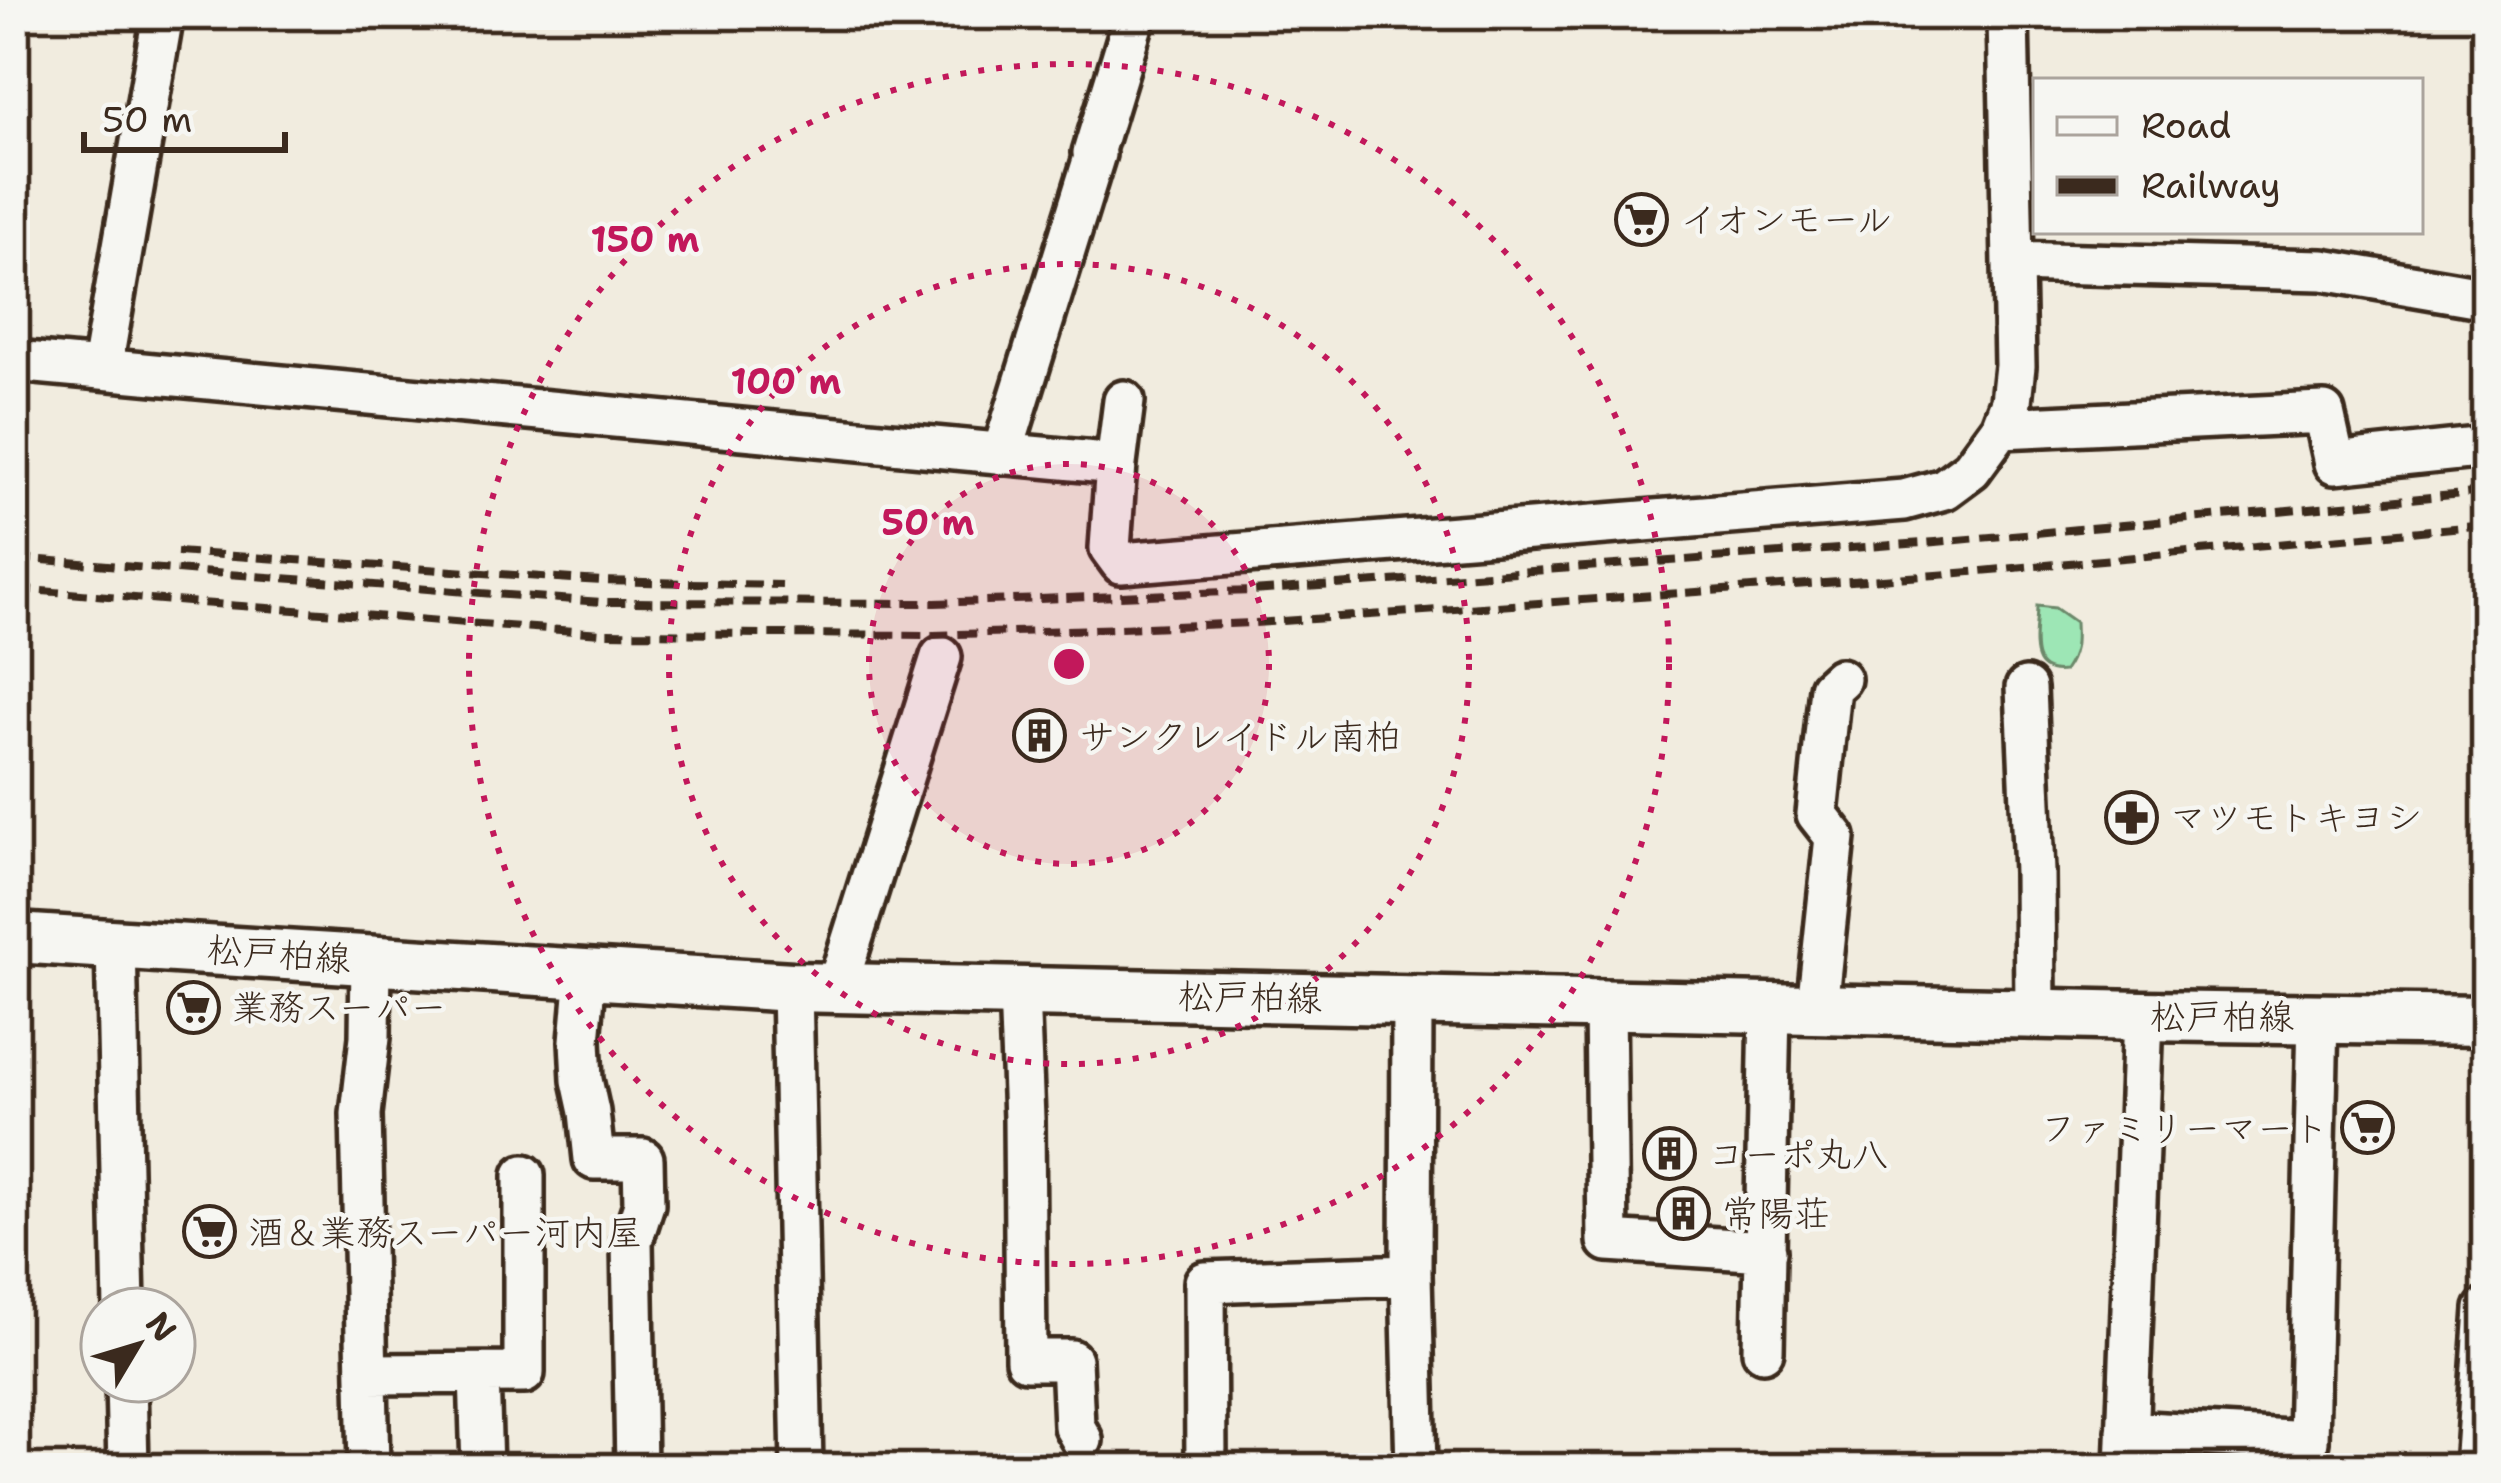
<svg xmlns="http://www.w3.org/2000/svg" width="2501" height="1483" font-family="'Shantell Sans','Klee One',sans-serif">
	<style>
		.green { fill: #9de6b5; stroke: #6c886a; stroke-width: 3 }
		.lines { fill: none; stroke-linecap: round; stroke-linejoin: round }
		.minor-casing { stroke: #3b2a1e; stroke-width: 48 }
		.major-casing { stroke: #3b2a1e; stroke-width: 57 }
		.minor { stroke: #f6f6f2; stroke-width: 39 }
		.major { stroke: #f6f6f2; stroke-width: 48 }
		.rail { stroke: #3b2a1e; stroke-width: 8; stroke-dasharray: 18 9; stroke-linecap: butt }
		.ring { fill: none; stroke: #c2185b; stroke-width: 6; stroke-dasharray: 6 12 }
		.labels { text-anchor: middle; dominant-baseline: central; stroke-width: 9; stroke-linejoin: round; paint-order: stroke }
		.poi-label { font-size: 36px; fill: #3b2a1e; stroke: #f6f6f2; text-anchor: start }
		.street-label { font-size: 36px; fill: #3b2a1e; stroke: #f6f6f2 }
		.centre { fill: #c2185b; stroke: #f6f6f2; stroke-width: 6 }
		.ring-label { font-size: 36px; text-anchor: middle; font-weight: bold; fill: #c2185b; stroke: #f6f6f2; stroke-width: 9; stroke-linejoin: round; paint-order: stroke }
	</style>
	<rect width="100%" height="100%" fill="#f1ecdf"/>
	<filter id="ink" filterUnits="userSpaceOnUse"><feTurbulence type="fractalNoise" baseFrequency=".00833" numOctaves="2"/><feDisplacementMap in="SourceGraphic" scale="24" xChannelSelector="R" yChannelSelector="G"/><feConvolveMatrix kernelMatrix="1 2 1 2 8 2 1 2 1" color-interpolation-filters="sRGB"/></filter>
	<g filter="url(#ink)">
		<path class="green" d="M2037,606L2055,608L2075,622C2076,643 2076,654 2064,671C2024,676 2037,633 2037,606Z"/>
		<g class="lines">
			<defs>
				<path id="minor" d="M2013,262L2323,270L2481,297
					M15,361L1116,464L1110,548L1121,563L1904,500L1944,489L1971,469L2001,428L2011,402L2015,366L2008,15
					M102,367L163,15
					M2001,428L2324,413L2335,463L2486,447
					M1002,454L1095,154L1093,153L1135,15
					M1116,464L1124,401
					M2026,688L2034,872L2035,1012
					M116,943L124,1309
					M586,973L580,1041L582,1080L589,1112L594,1159H643L644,1204L632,1241L636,1468
					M792,987L802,1468
					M837,987L941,657
					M1019,992L1024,1119L1026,1360H1071L1074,1426L1082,1440
					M1412,999L1411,1275L1416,1468
					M1605,1004L1608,1241L1766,1251
					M1817,1007L1835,837L1817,814L1830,688L1840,679
					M1763,1351L1770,1007
					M367,1374L524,1373V1175
					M479,1374L482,1468
					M126,1381L128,1468
					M2127,1431L2308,1441L2318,1017
					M369,1468L361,1114L370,1037L371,959
					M1206,1468L1205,1282L1411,1275
					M2126,1468L2143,1016
					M2475,1468L2486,1309"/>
				<path id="major" d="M15,938L792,987L2143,1016L2486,1021"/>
			</defs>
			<use href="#minor" class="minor-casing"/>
			<use href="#major" class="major-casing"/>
			<use href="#minor" class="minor"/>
			<use href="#major" class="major"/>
			<path class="rail" d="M177,552L601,581L782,585
				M15,558L601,602L935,603L1251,591L1936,542L2486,492
				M15,589L601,633L934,635L1255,623L1937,575L2486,525"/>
		</g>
	</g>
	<circle cx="1069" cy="664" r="200" fill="#c2185b" fill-opacity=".12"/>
	<g class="ring">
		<circle cx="1069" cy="664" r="200"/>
		<circle cx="1069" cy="664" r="400"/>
		<circle cx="1069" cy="664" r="600"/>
	</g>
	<defs>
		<symbol id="supermarket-ring" viewBox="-11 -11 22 22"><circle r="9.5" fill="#f6f6f2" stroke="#3b2a1e" stroke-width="1.5"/><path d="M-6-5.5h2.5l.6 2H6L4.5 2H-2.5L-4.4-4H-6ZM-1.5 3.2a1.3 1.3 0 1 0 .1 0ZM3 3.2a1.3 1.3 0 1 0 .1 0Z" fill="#3b2a1e"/></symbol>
		<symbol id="building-ring" viewBox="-11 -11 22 22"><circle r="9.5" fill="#f6f6f2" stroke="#3b2a1e" stroke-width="1.5"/><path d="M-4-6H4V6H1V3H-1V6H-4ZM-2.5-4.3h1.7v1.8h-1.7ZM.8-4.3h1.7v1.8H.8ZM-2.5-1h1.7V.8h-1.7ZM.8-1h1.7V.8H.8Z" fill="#3b2a1e"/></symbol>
		<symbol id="pharmacy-ring" viewBox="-11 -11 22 22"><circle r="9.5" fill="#f6f6f2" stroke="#3b2a1e" stroke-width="1.5"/><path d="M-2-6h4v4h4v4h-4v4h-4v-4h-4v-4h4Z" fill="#3b2a1e"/></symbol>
	</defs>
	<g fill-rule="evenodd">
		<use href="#supermarket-ring" x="1612" y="190" width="59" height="59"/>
		<use href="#building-ring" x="1010" y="706" width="59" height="59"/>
		<use href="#pharmacy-ring" x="2102" y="788" width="59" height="59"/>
		<use href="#supermarket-ring" x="164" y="978" width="59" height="59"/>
		<use href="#supermarket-ring" x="2338" y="1098" width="59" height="59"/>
		<use href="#building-ring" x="1640" y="1124" width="59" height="59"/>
		<use href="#building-ring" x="1654" y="1184" width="59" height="59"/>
		<use href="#supermarket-ring" x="180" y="1202" width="59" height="59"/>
	</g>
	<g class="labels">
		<g class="poi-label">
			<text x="1680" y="219">イオンモール</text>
			<text x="1079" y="736">サンクレイドル南柏</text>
			<text x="2170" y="817">マツモトキヨシ</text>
			<text x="232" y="1007">業務スーパー</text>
			<text x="2329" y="1128" text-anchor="end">ファミリーマート</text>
			<text x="1708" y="1154">コーポ丸八</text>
			<text x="1722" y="1213">常陽荘</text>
			<text x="248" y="1232">酒＆業務スーパー河内屋</text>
		</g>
		<g class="street-label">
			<text transform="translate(279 954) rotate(4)">松戸柏線</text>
			<text transform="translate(1250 997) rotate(1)">松戸柏線</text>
			<text x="2222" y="1016">松戸柏線</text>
		</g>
	</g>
	<circle cx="1069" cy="664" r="18" class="centre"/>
	<g class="ring-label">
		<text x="645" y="252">150 m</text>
		<text x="786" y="394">100 m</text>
		<text x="928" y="535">50 m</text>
	</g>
	<rect width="2501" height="1483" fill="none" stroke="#f6f6f2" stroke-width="60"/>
	<rect x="30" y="30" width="2441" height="1423" fill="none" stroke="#3b2a1e" stroke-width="4.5" filter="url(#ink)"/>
	<rect x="2033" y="78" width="390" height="156" fill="#f6f6f2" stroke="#aba49d" stroke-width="3"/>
	<rect x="2057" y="117" width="60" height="18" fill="#f6f6f2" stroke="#aba49d" stroke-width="3"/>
	<text x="2141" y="138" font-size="36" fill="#3b2a1e">Road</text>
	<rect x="2057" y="177" width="60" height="18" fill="#3b2a1e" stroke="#aba49d" stroke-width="3"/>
	<text x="2141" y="198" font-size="36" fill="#3b2a1e">Railway</text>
	<g transform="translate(138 1345) rotate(52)"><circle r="57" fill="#f6f6f2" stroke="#aba49d" stroke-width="3"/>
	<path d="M0-9L21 45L0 30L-21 45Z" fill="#3b2a1e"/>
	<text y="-18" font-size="33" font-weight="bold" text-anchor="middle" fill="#3b2a1e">N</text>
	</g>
	<path d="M84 132v18h201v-18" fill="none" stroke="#3b2a1e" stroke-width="6"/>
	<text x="102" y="132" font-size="36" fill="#3b2a1e" stroke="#f6f6f2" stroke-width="9" paint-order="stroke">50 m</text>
</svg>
